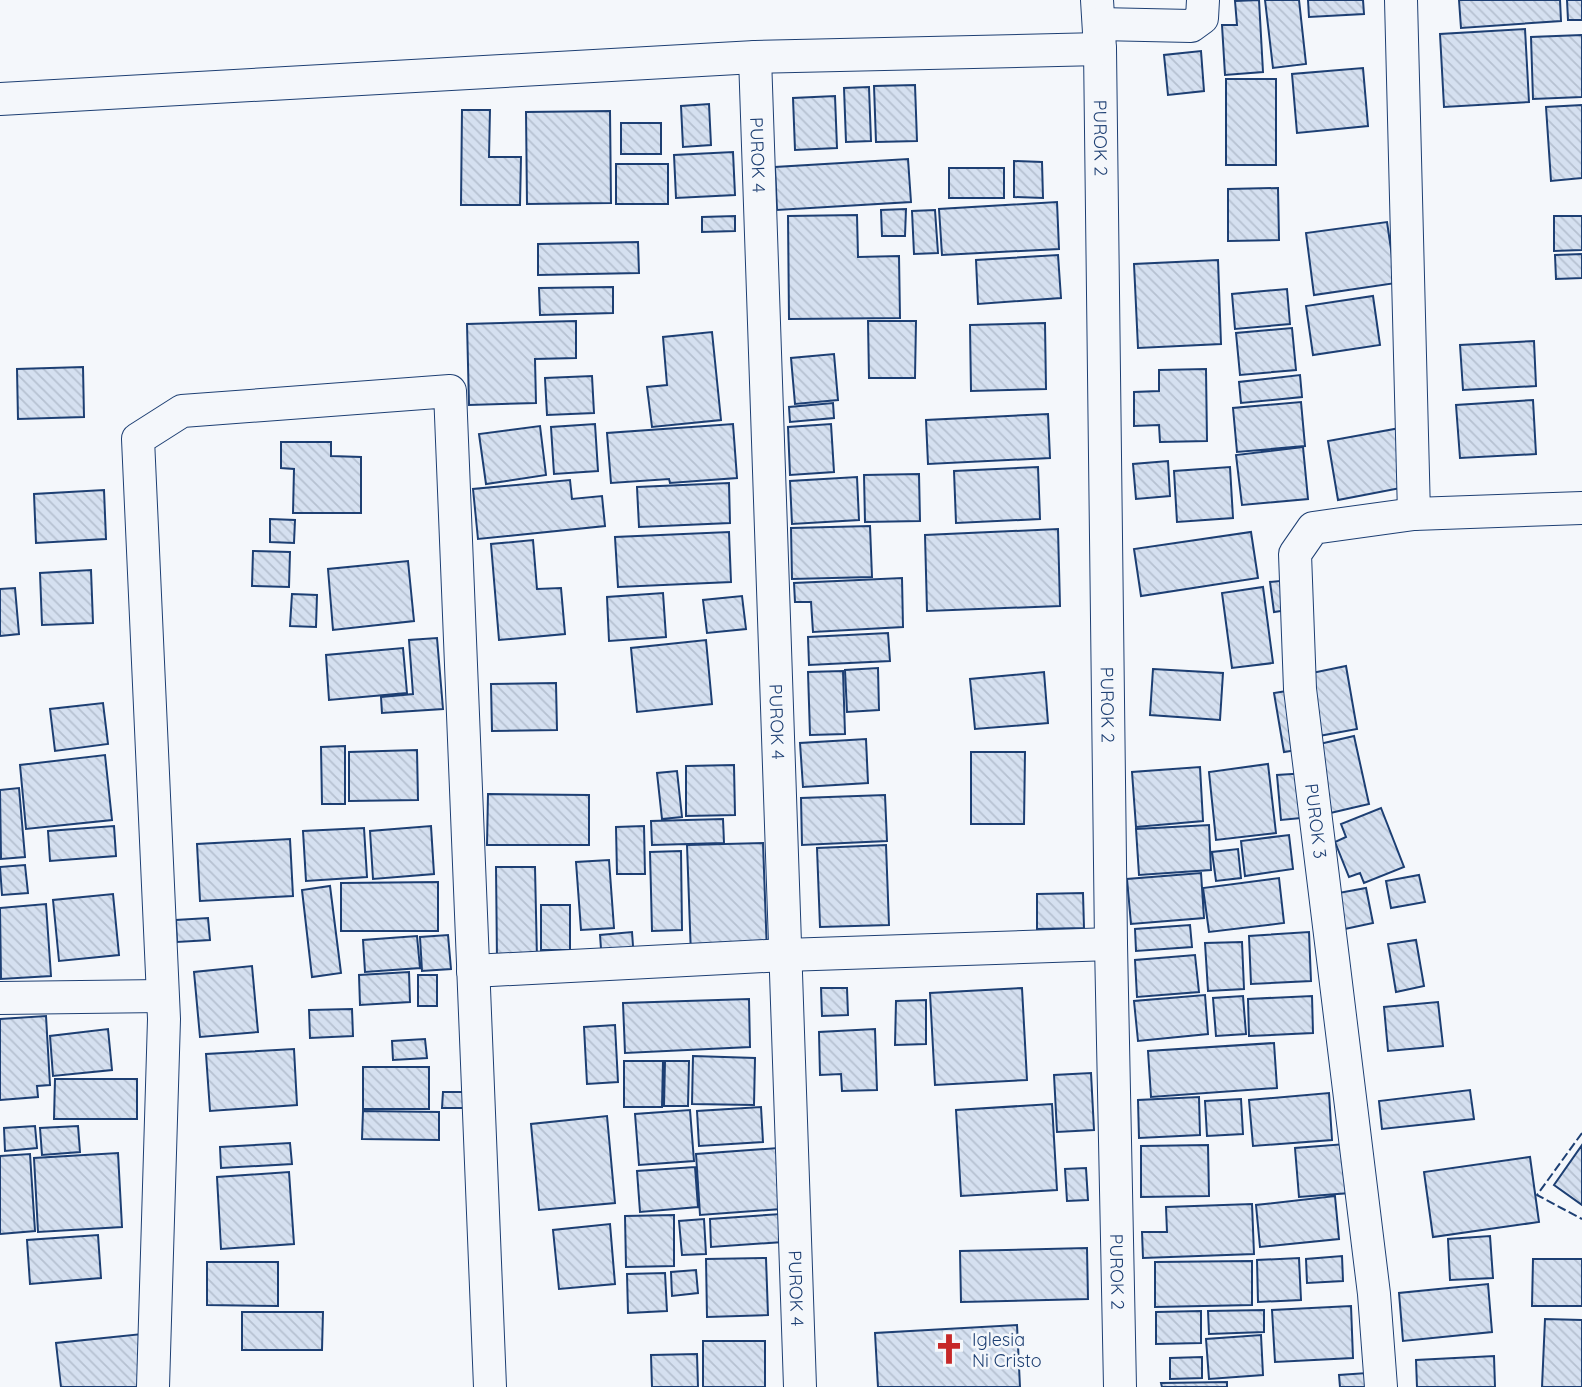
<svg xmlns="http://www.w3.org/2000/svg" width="1582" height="1387" font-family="Quicksand,sans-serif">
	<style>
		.building { fill: url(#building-back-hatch); stroke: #1d3f73; stroke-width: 2 }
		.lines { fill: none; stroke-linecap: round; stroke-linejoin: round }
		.minor-casing { stroke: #1d3f73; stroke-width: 34 }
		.minor { stroke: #f4f7fb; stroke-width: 32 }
		.fence { stroke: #1d3f73; stroke-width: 2; stroke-dasharray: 9 3.5; stroke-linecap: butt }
		.labels { text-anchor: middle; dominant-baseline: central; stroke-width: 5; stroke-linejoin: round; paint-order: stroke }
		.street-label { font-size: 18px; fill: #1d3f73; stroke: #f4f7fb }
		.poi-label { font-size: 18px; fill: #1d3f73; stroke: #f4f7fb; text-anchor: start }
	</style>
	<defs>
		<pattern id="building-back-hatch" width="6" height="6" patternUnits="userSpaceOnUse" patternTransform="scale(1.75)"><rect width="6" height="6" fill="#d5e0f0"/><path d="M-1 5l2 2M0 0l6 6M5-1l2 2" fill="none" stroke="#b6c1d1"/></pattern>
	</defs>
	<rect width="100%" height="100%" fill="#f4f7fb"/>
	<path class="building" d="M1259,0L1263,72L1225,75L1222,25H1237L1235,1Z
		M1265,0H1299L1306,64L1273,68Z
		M1308,0H1363L1364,14L1309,17Z
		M1459,0H1560L1561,21L1461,28Z
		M1567,0H1582V20H1568Z
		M1525,29L1529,102L1444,107L1440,34Z
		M1582,35V97L1533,99L1531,37Z
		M1201,51L1204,91L1168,95L1164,55Z
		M1363,68L1368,126L1297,133L1292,74Z
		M1226,79H1276V165H1226Z
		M915,85L917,141L876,142L874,86Z
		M869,87L871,141L846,142L844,88Z
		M835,96L837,148L795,150L793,98Z
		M709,104L711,145L683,147L681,106Z
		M1582,105V178L1551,181L1546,107Z
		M462,110H490L489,157H521L520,205H461Z
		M610,111L611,203L527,204L526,112Z
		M621,123H661V154H621Z
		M733,152L735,195L676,198L674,155Z
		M908,159L911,202L777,210L775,167Z
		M1014,161L1042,162L1043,198L1014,197Z
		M616,164H668V204H616Z
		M949,168H1004V198H949Z
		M1278,188L1279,240L1228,241V189Z
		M1057,202L1059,249L942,255L939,209Z
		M906,209L905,236H882L881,210Z
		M935,210L938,253L914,254L912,211Z
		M857,215L858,257L899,256L900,318L789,319L788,216Z
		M735,216V231L702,232V217Z
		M1554,216H1582V250L1554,251Z
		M1387,222L1396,283L1314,295L1306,233Z
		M638,242L639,273L538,275V244Z
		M1582,254V278L1556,279L1555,255Z
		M1058,255L1061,298L978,304L976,260Z
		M1218,260L1221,344L1138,348L1134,264Z
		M613,287V313L540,315L539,288Z
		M1287,289L1290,324L1235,329L1232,294Z
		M1373,296L1380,345L1313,355L1306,306Z
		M576,321V358L535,359L536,403L469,405L467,324Z
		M868,321H916L915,378H869Z
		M1045,323L1046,389L971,391L970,325Z
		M1292,328L1296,370L1240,375L1236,333Z
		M712,332L721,420L652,427L647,387L667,385L663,337Z
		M1534,341L1536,386L1463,390L1460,345Z
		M834,354L838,400L795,404L791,358Z
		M83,367L84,417L18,419L17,369Z
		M1206,369L1207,441L1160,442L1159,425L1134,426V392L1159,391V370Z
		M1300,375L1302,397L1241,403L1239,382Z
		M592,376L594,413L547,415L545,378Z
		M1533,400L1536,454L1460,458L1456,405Z
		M1301,402L1305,446L1237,452L1233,408Z
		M833,403L834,418L790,422L789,407Z
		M1048,414L1050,458L928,464L926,420Z
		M595,424L598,471L554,474L551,427Z
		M733,424L737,478L670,483L669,479L611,483L607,433Z
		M831,424L834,472L790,475L788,427Z
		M540,426L546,475L486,484L479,434Z
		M1400,428L1411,486L1338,500L1328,441Z
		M281,442H331V456L361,457V513H293L294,469L281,468Z
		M1303,447L1308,499L1242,505L1236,455Z
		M1168,461L1170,496L1136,499L1133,464Z
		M1038,467L1040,519L956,523L954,471Z
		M1230,467L1233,518L1177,522L1174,471Z
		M919,474L920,521L865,522L864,475Z
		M857,477L859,520L792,524L790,481Z
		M570,480L572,499L602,496L605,526L478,539L473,489Z
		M729,483L730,523L639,527L637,487Z
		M104,490L106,539L36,543L34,494Z
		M270,519L295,520L294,543L270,542Z
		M870,526L872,577L792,579L791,528Z
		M1058,529L1060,606L927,611L925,535Z
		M729,532L731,582L618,587L615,537Z
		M1251,532L1258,578L1141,596L1134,549Z
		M533,540L537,589L561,588L565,634L499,640L491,544Z
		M253,551L290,552L289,587L252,586Z
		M408,561L414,621L333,630L328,569Z
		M91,570L93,623L42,625L40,573Z
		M902,578L903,627L813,632L811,602H795L794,583Z
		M1290,580L1294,609L1274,612L1270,582Z
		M1263,587L1273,663L1232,668L1222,593Z
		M15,588L19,634L0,636V589Z
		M663,593L666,637L609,641L607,597Z
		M292,594L317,595L316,627L290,626Z
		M742,596L746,629L707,633L703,600Z
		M888,633L890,661L809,665L808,637Z
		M437,638L443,709L382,713L381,697L413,694L409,640Z
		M706,640L712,704L637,712L631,648Z
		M403,648L407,693L329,700L326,655Z
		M1346,666L1357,729L1319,736L1307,674Z
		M878,668L879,710L847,712L845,670Z
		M1153,669L1223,673L1220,720L1150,715Z
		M843,671L845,734L810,735L808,672Z
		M1044,672L1048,723L975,729L970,679Z
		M556,683L557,730L492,731L491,684Z
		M1293,690L1303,749L1284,752L1274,693Z
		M103,703L108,744L55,751L50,709Z
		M1354,736L1369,804L1326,814L1311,746Z
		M866,739L868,783L803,787L800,743Z
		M345,746V804H322L321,747Z
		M417,750L418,800L349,801V752Z
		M971,752H1025L1024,824H971Z
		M105,755L112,820L26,829L20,765Z
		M1268,764L1276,833L1216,840L1209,772Z
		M734,765L735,815L686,816V766Z
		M1200,767L1203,821L1136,827L1132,772Z
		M677,771L682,817L662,819L657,773Z
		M1307,773L1311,817L1281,820L1277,775Z
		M19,788L25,857L1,859L0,790Z
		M488,794L589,795V845H487Z
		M885,795L887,841L802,845L801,798Z
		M1381,808L1404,867L1364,883L1360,873L1349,877L1335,842L1346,837L1341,824Z
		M723,819L724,843L652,845L651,821Z
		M1209,825L1211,870L1139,875L1136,829Z
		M114,826L116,856L50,861L48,831Z
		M431,826L434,874L373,879L370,831Z
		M644,826L645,874H617L616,827Z
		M364,828L367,877L306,881L303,831Z
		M1289,835L1293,869L1245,876L1241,841Z
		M290,839L293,896L200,901L197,844Z
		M763,843L767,953L691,956L687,845Z
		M886,845L889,925L820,927L817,848Z
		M1238,849L1241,878L1216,881L1212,852Z
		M681,851L682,930L652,931L650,852Z
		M609,860L614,928L581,930L576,862Z
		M25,865L28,893L2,895L0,867Z
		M496,867H535L537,959L497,960Z
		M1201,873L1204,918L1131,924L1127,879Z
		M1419,875L1425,902L1391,908L1386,881Z
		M1279,878L1284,923L1209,932L1203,888Z
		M438,882V931H341V883Z
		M330,886L341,973L312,977L302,890Z
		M1366,888L1373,923L1340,930L1333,894Z
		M1083,893L1084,928L1037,929V894Z
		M113,894L119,955L59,961L53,900Z
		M46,904L51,976L1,979L0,908Z
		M541,905H570V950H541Z
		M208,918L210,940L177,942L176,920Z
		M1190,925L1192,947L1136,951L1135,929Z
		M632,932L634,960L602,962L600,935Z
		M1309,932L1311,981L1251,984L1249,936Z
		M448,935L451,969L422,971L420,937Z
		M417,936L420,968L365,972L363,940Z
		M1416,940L1424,986L1396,992L1388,944Z
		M1242,942L1244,989L1208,991L1205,943Z
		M1195,955L1199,992L1137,997L1135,960Z
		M252,966L258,1032L200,1037L194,972Z
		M409,972L410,1002L360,1005L359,975Z
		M418,975H437V1006H418Z
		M821,988H847L848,1015L822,1016Z
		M1022,988L1027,1080L935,1085L930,993Z
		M1205,995L1208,1034L1138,1041L1134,1001Z
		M1243,996L1246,1034L1216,1036L1213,998Z
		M1312,996L1313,1033L1249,1036L1248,999Z
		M749,999L750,1047L625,1053L623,1003Z
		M926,1000V1044L895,1045L896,1001Z
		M1438,1002L1443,1046L1388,1051L1384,1007Z
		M352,1009L353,1036L310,1038L309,1010Z
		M46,1016L50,1085L37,1086L38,1097L0,1100V1019Z
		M615,1025L618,1082L587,1084L584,1027Z
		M108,1029L112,1070L53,1076L50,1036Z
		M875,1029L877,1090L842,1091L841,1074L820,1075L819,1032Z
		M425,1039L427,1058L393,1060L392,1041Z
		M1274,1043L1277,1088L1151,1097L1148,1051Z
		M294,1049L297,1105L210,1111L206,1054Z
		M693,1056L755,1058L754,1105L692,1104Z
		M624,1061H663L662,1107H624Z
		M665,1061H689L688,1106H664Z
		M363,1067H429V1109H363Z
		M1091,1073L1094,1130L1057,1132L1054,1075Z
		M55,1079H137V1119H54Z
		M1470,1090L1474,1119L1382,1129L1379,1101Z
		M443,1092H466V1108H442Z
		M1329,1093L1332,1140L1253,1146L1249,1100Z
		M1199,1097L1200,1135L1139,1138L1138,1100Z
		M1241,1099L1243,1134L1207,1136L1205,1101Z
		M1052,1104L1057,1190L961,1196L956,1110Z
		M761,1107L763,1142L699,1146L697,1111Z
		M690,1110L694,1161L639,1165L635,1114Z
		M363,1111L439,1112V1140L362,1139Z
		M607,1116L615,1203L539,1210L531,1124Z
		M35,1126L37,1148L5,1151L4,1128Z
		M78,1126L80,1152L42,1155L40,1128Z
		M290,1143L292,1164L221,1168L220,1147Z
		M1346,1144L1350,1193L1299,1197L1295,1148Z
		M1208,1145L1209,1196L1141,1197V1146Z
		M1582,1145V1205L1554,1185Z
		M778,1148L781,1209L700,1215L696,1154Z
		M118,1153L122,1227L38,1232L34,1158Z
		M30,1154L35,1231L0,1234V1156Z
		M1530,1157L1539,1222L1433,1237L1424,1172Z
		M695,1167L698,1207L640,1212L637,1171Z
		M1086,1168L1088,1200L1067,1201L1065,1169Z
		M289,1172L294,1244L221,1249L217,1177Z
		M1335,1196L1339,1239L1260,1247L1256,1205Z
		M1252,1204L1254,1254L1143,1258L1142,1232H1167L1166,1207Z
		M781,1214L783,1242L711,1247L710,1219Z
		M674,1215V1266L626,1267L625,1216Z
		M704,1219L706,1254L682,1255L679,1221Z
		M610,1224L615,1284L559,1289L553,1230Z
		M98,1235L101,1278L30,1284L27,1240Z
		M1490,1236L1493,1278L1450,1280L1448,1239Z
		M1087,1248L1088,1299L961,1302L960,1251Z
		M1342,1256L1343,1281L1307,1283L1306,1259Z
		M766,1258L768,1315L707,1317L706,1259Z
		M1299,1258L1301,1300L1258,1302L1257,1260Z
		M1533,1259H1582V1306H1532Z
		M1252,1261V1305L1155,1307V1262Z
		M207,1262H278V1306L207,1305Z
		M696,1270L698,1293L672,1296L671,1272Z
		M665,1273L667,1311L628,1313L627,1274Z
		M1488,1284L1492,1332L1403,1341L1399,1293Z
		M1351,1306L1353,1358L1275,1362L1272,1310Z
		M1264,1310V1332L1209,1334L1208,1311Z
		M1201,1311V1343L1156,1344V1312Z
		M242,1312H323L322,1350H242Z
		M1545,1319L1582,1320V1387H1542Z
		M1017,1325L1020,1387H878L875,1333Z
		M142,1334L147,1387H61L56,1343Z
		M1261,1335L1263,1375L1209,1379L1206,1339Z
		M703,1341H765V1387H703Z
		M697,1354L698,1387H652L651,1355Z
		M1494,1356L1495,1387H1417L1416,1360Z
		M1202,1357V1378L1170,1379V1358Z
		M1367,1373L1368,1387H1340L1339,1375Z
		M1227,1382V1387H1162L1161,1383Z"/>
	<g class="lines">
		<defs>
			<g id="minor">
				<path id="s1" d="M1097,0L1100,49L1111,944L1120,1387"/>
				<path d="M1401,0L1414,514"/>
				<path d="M1099,24L1191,26L1202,18L1203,0"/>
				<path id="s2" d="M755,57L800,1387"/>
				<path d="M0,99L755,57L1100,49"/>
				<path d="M473,971L785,955L1111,944"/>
				<path d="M0,998L162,996"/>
				<path d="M153,1387L164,1019L138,439L182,411L450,391L490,1387"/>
				<path d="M1381,1387L1374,1294L1300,689L1295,554L1313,528L1414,514L1582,508"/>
			</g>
		</defs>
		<use href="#minor" class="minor-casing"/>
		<use href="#minor" class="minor"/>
		<path class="fence" d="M1582,1133L1537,1195L1582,1219"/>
	</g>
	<defs>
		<symbol id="church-bare" viewBox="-9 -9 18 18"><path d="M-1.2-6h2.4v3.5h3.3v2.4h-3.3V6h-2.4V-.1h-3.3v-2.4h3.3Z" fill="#c62828" stroke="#f4f7fb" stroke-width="2.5" paint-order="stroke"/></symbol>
	</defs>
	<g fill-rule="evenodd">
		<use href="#church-bare" x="927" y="1327" width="44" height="44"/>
	</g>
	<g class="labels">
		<g class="street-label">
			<text stroke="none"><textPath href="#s1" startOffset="138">PUROK 2</textPath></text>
			<text stroke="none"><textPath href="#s2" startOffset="98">PUROK 4</textPath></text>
			<text stroke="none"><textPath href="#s1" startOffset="705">PUROK 2</textPath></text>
			<text stroke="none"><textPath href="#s2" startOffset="665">PUROK 4</textPath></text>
			<text transform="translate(1316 821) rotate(83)">PUROK 3</text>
			<text stroke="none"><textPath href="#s1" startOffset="1272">PUROK 2</textPath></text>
			<text stroke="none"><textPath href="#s2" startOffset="1232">PUROK 4</textPath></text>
		</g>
		<g class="poi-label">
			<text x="972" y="1339">Iglesia<tspan x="972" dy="21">Ni Cristo</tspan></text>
		</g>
	</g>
</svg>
